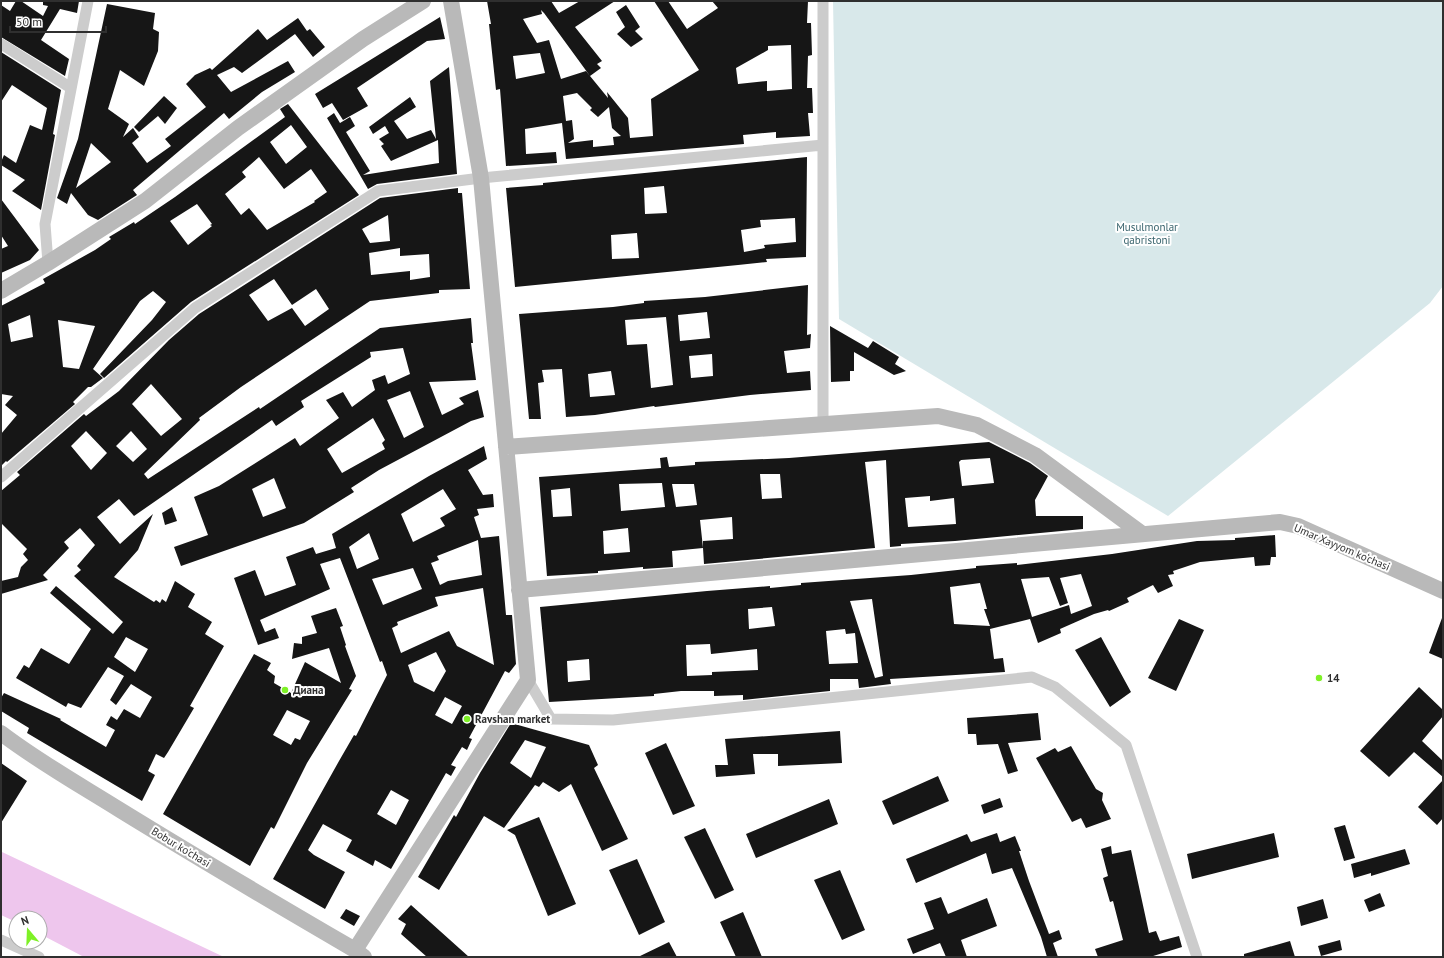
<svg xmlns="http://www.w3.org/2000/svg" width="1444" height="958" font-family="'PT Sans',sans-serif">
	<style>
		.green { fill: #d8e8ea }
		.water { fill: #eec6ed }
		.building { fill: #161616; fill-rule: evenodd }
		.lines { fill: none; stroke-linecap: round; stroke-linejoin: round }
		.street { stroke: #ccc; stroke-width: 11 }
		.secondary { stroke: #b9b9b9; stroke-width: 16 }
		.poi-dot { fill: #7ef126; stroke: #fff; stroke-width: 1.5 }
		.labels { text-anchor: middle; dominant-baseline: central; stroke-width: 4; stroke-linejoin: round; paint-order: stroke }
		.park-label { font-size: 11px; fill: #39646d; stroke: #fff }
		.street-label { font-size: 11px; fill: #2f2f2f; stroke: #fff }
		.poi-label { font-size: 11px; font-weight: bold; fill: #2f2f2f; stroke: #fff; text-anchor: start }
	</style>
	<rect width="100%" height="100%" fill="#fff"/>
	<path class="green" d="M833,1H1443V286L1430,303L1168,516L839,319Z"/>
	<path class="water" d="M1,851L2,852L224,957H84L40,934V918H16V922L1,915Z"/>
	<path class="building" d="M16,1H21L43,16L48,6L43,5V1H79L77,13L60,9L41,40L69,59L65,76L1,37V5L10,11Z
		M487,1H551L559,13L580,1H615L575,27L602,61L597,64L601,68L590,76L608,98L607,92L628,118L630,138L653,136L651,99L699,70L654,1H668L687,29L718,8L712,1H808L807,23H811L812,55L808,56L807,88H812L813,113H808L810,136L776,138V132L743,135L744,144L566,159L562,123L525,129L526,154L556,152L557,163L506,166L500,89L496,90L489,24H491ZM541,10L544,13L590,76L586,71L561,79L549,40L537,43L523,19L542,14ZM791,45L792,89L767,91V81L738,84L736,68L768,50V46ZM540,53L545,73L516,79L513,56ZM577,93L592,108L590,110L598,117L609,107L612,128L621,136L613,137L614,145L593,147V140L568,143L574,139L572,120L566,121L563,96Z
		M107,4L155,13L153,29L159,32L158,51L144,86L120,70L108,109L129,124L123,137L133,128L139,137L132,143L147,163L171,146L165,139L206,107L186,84L195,75L210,68L212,70L258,29L267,40L298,18L307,31L310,29L325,47L313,57L295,34L242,73L234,67L217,75L231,92L288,61L295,72L262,92L229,119L224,113L133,190L137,195L98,220L88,215L71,193L67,204L57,198L78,139ZM91,143L111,162L76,188Z
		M626,5L640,27L635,31L643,39L631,47L617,34L625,27L616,12Z
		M440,17L445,39L427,41L357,88L368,106L343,120L332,103L323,108L315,94Z
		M1,52L61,90L53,134L55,135L41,210L12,191L25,180L1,165V162L4,155L16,163L30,125L42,130L47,108L12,85L1,102Z
		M449,67L457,174L377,184L368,189L327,118L334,113L340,123L350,117L355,126L346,132L370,171L363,175L439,163L438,140L391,161L381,146L384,144L379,139L389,133L385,126L373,134L369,127L410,97L416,107L394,121L407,139L431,130L436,139L430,81Z
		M164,96L177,108L165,124L158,116L139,132L134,127Z
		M288,104L359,195L191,302L104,378L100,374L152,320L166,302L153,291L140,301L93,369L103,378L91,387H88L73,402L75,404L7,462L6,461L1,466V434L17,415L5,405L13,396L1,394V306L45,283L43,279L95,250L111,239L109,237L134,222L135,224L175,197L285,117L280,109ZM291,125L307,147L286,164L270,142ZM259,157L284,189L311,169L327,192L314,201L315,202L267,230L249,208L241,215L225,194L246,177L242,172ZM197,204L212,224L210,225L212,226L188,245L170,221ZM30,315L33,337L11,342L8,324ZM58,320L95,326L79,369L63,367Z
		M807,157L806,257L766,259L767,262L738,265L515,287L506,188L543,185V183ZM664,186L667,213L645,214L644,188ZM795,218L796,242L764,245L765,248L744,252L741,230L761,227L760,220ZM637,233L639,258L612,259L611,235Z
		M458,188V193H462L470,289L439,290V293L370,301L241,387L199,418L200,420L144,474L148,479L259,407L260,409L380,328L471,318L473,343H471L476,380L429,382L442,415L464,404L459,398L478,390L484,417L471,421L379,470L351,488L354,492L304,523L181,566L174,547L208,535L194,497L219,486L295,438L300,446L339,418L326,400L343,392L352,407L375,390L372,380L385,375L388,384L410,374L403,348L370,352L371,357L301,401L304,407L276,426L272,420L134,516L119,499L97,517L120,544L153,514L138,550L114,577L154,602L156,600L160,603L162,599L166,602L175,581L195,594L188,607L212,622L205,634L224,646L190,706L194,708L168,752L164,758L156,754L148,771L155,775L142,801L27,733L29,728L1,711V698L4,693L61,719L60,720L106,747L115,730L106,725L111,716L117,720L124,709L140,718L152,697L131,684L116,705L110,700L124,676L108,667L81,708L68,703L66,707L16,678L24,665L29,668L41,648L69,664L91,629L50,593L56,586L113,634L123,622L74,576L81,570L77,566L95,545L80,528L64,542L69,548L43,575L48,580L1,594V581L18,577L21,567L28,560L23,554L27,549L1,523V491L20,475L17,472L84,414L86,416L119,391L169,340L199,314L380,198ZM388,215L390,241L370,243L362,229ZM400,248V256L429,254L430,277L410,280V271L371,275L369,253ZM274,279L292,305L316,289L329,309L305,326L292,308L268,321L249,295ZM151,384L182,419L161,436L132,404ZM410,391L424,427L404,438L387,400ZM373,418L385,440L382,443L385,449L342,473L327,449ZM86,431L107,453L91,470L71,446ZM131,431L147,449L133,462L116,446ZM274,478L286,508L263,517L252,489ZM126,637L148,649L135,672L114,657Z
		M1,199L39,250L30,260L1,273V249L8,246L1,235Z
		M808,285L807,335L811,334L810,348L784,351L787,373L810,371L811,390L750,395L655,407L654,406L595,415L566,417L562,369L542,370L544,382L538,383L541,419H529L519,314L613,307L644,303V301L705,297ZM707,312L710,338L680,341L678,315ZM666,317L673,385L651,388L647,344L627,345L625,320ZM712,354L713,376L691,378L689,356ZM611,371L615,395L590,397L588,374Z
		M830,326L868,348L873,341L899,357L895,364L906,371L894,375L854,352V371H850V381L831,382Z
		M989,442L1030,463L1048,476L1035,500L1036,516H1083V529L955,541L901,544V546L890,547L886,460L865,462L875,548L704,564L703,548L672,551L673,567L643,569V567L598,571V573L547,576L539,477L661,468L660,458L667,457L669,467L695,465V462L789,458ZM990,458L994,483L962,486L959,462L961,460ZM760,474H780L782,498L762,499ZM662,483L665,507L621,511L619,484ZM672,484H694L697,505L676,507ZM570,488L572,516L553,517L551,490ZM930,496V501L954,498L956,524L908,527L905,498ZM732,517L733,539L703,541V548L700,520ZM628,528L630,552L604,554L603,531Z
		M484,446L487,459L468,470L483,495L493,494L494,507L477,509L479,515L474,517L481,538L499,536L506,615H512L516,664L509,673L505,671L469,738L472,739L467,750L462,747L451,765L456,767L451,776L446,773L391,869L375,860L373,866L346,851L352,840L323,824L308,850L314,855L345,872L325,909L273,879L339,761L354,735L356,736L387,675L382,661L380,662L340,558L320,564L330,589L260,620L265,632L275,628L279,638L258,645L234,578L255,570L265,596L296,585L286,557L313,547L316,554L336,548L332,534L429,476ZM443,489L456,509L440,518L445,526L413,542L401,514ZM369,533L379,559L357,569L349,547ZM478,540L482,575L448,581L440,585L431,563L439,560L437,556ZM413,568L422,589L383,605L372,579ZM483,588L494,665L457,646L449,631L401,653L392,628L398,625L397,622L438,606L435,597ZM436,652L446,671L434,692L414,682L408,665ZM445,697L462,706L452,724L435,715ZM391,790L409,800L396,825L377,814Z
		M172,507L177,521L165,525L162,513Z
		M1275,535L1276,557H1271L1270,565L1255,566L1254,557L1200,562L1173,571L1174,574L1168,575L1173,586L1158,593L1153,585L1127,598L1129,602L1109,611L1108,610L1094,614L1060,629L1061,633L1038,643L1030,619L990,629L994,659L1003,658L1005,672L890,679L891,684L859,688L858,679H830V691L743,700V695L714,696V691H681L654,694V696L549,702L540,607L707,591L770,586V588L801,585V583L911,575L976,568V566L1017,563V565L1112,554L1197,541L1235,540V538ZM1081,574L1092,606L1071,614L1069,605L1032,617L1021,579L1049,577L1060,606L1068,603L1060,578ZM980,583L987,609H984L990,626L954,624L950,587ZM872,599L883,676L875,678L850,601ZM772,607L775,626L749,629L748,609ZM845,629L846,634L855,633L858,663L829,664L826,631ZM710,644L711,654L757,649L758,670L712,672V675L687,676L686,645ZM589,659L590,680L568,682L567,661Z
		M336,608L343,626L340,627L346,645L345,646L356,676L349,689L352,690L307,763L274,829L271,827L250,866L163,814L254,654L271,663L267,670L275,676L274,683L291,693L305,662L341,683L329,648L292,659L294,643L302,644V637L317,633L311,616ZM287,710L310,721L300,740L295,738L291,745L273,735Z
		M1442,618H1443V659L1429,653Z
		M1179,619L1204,630L1176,691L1148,678Z
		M1101,637L1131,692L1110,707L1075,650Z
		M1419,687L1443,710V716L1422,741L1443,761V777L1414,752L1389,777L1360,751Z
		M1038,713L1041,740L1008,743L1018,771L1008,774L998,744L977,745L976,734H968L967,718Z
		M511,723L589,745L598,765L594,768L628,839L602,851L571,784L559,792L543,782L539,787L535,785L504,828L484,816L439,890L418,877L454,815L456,817L480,773ZM525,740L546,747L531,778L510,763Z
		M840,731L842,763L778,766V754H753L755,774L716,777L715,765H728L725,739Z
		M666,743L695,806L673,815L645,753Z
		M1071,746L1096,789L1103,793L1102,800L1111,819L1086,828L1081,818L1072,822L1036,758L1055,748L1058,752Z
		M1,763L27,781L1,823Z
		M938,776L949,801L893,825L882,801Z
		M1443,780V818L1437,825L1418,807Z
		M1000,798L1003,807L984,814L981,805Z
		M829,799L838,824L756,858L746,834Z
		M539,817L576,904L548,916L515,835L507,830Z
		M1345,825L1355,858L1344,861L1334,828Z
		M705,828L734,890L715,899L684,837Z
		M997,833L1000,842L1015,836L1021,851H1019L1029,881L1049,934L1059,930L1062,939L1053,943L1058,957H1047L1041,937L1012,868L992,874L986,853L916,883L906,859L967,834L971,842Z
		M1274,833L1279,857L1192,879L1187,854Z
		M1111,846L1112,854L1131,850L1149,933L1156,931L1160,941L1179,936L1182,947L1150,957H1098L1095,949L1123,940L1113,901L1110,902L1103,878L1108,876L1101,849Z
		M1405,849L1410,864L1371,876V873L1354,878L1351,864Z
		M637,859L665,922L639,935L609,870Z
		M840,870L865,930L842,940L814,880Z
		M1380,893L1385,906L1369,912L1364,900Z
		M941,897L948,914L987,898L997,926L961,940L967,957H946L940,943L913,954L907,939L934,929L924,903Z
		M1323,899L1328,918L1301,926L1297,907Z
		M411,905L469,957H427L401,934L406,924L398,919Z
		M346,909L360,916L354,926L340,918Z
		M743,912L762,957H736L720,922Z
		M1340,940L1342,950L1321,956L1318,946Z
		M1290,941L1295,957H1244V954Z
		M669,942L677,957H638Z"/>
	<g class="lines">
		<path class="street" d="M1,44L71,88
			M48,263L45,224L88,1
			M823,424V1
			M1,477L195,308L378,191L481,178L823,145
			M528,680L551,719L613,720L1032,677L1055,687L1126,745L1197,957
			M1,940L39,957"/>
		<path class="secondary" d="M1,291L48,263L145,201L238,128L363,39L423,1
			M506,447L938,416L977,425L1035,455L1141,533
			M519,590L1280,522L1298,526L1443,591
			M1,733C39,762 80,785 120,810C198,858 276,904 355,950L364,957
			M355,950L528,680L481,178L451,1"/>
	</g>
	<g class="poi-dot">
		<circle cx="1319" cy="678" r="4"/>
		<circle cx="285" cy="690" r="4"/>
		<circle cx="467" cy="719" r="4"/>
	</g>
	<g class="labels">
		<g class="park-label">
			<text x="1147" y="227">Musulmonlar<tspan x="1147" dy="13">qabristoni</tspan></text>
		</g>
		<g class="street-label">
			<text transform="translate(1342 547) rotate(23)">Umar Xayyom ko‘chasi</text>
			<text transform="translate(181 847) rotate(31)">Bobur ko'chasi</text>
		</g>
		<g class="poi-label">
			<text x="1327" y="678">14</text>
			<text x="293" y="690">Диана</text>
			<text x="475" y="719">Ravshan market</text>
		</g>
	</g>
	<rect width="1444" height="958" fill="none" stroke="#2f2f2f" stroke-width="4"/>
	<g transform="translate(28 930) rotate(341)"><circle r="19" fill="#ffffff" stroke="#acacac"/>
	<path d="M0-3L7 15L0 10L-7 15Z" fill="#7ef126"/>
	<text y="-6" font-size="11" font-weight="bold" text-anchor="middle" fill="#2f2f2f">N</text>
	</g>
	<path d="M10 26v6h96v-6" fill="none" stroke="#2f2f2f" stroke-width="2"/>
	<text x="16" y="26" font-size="12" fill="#2f2f2f" stroke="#ffffff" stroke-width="3" paint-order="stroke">50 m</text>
</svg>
